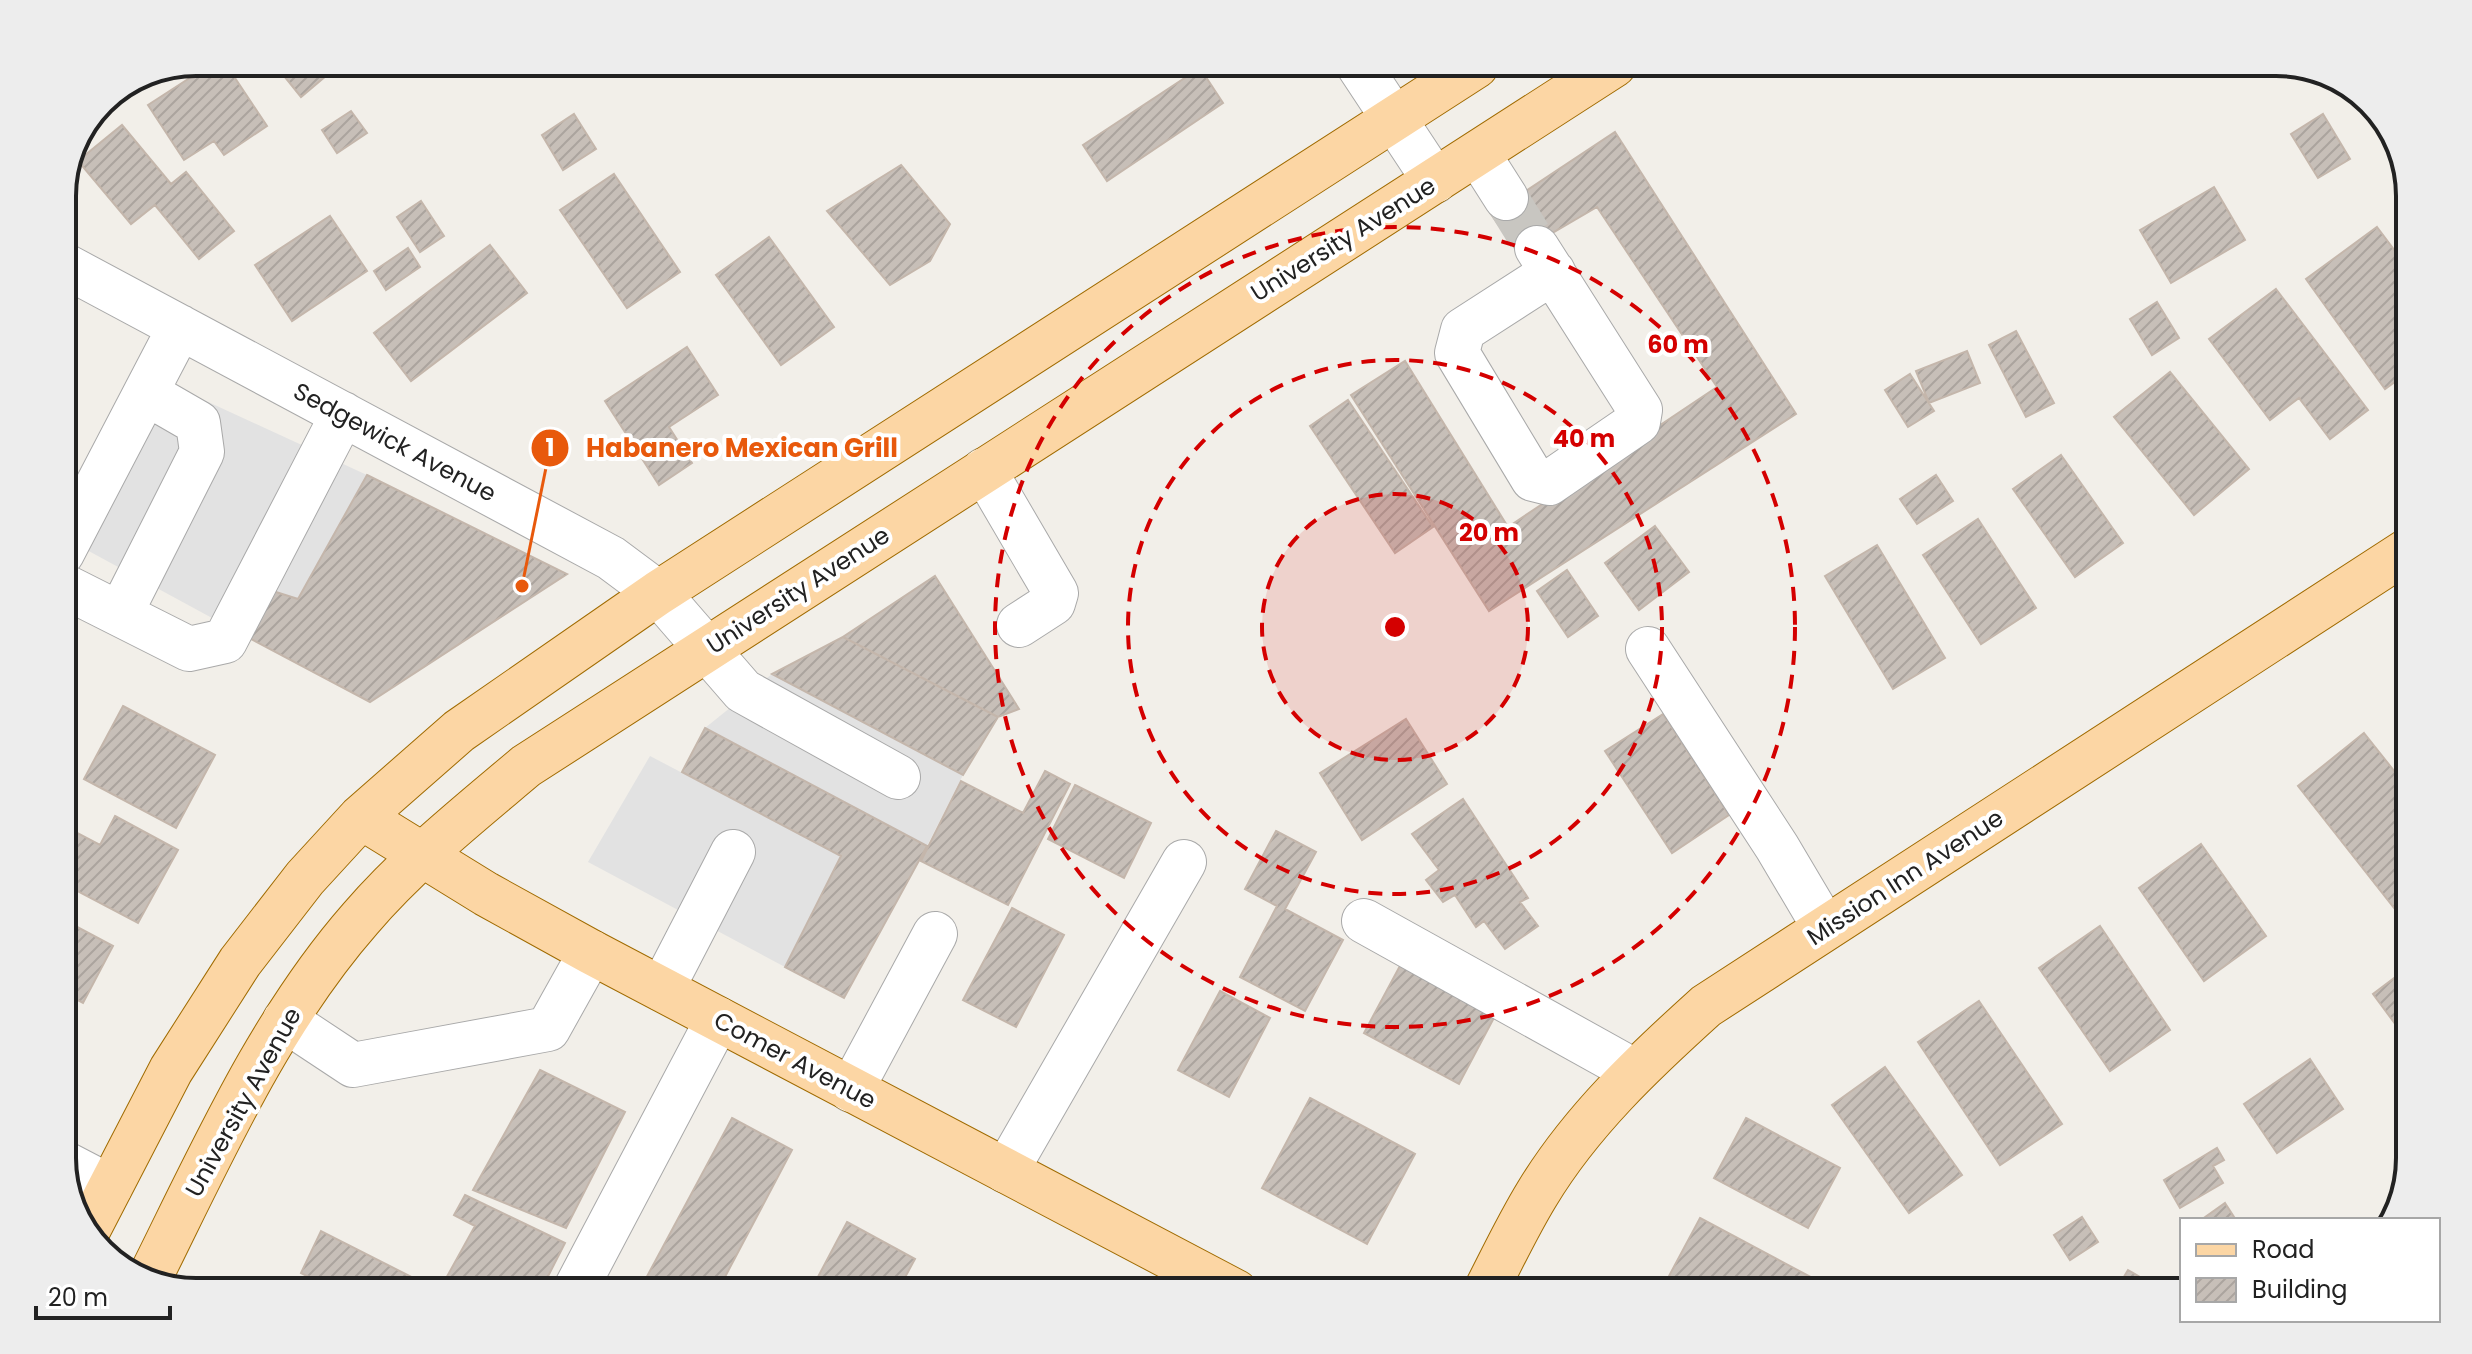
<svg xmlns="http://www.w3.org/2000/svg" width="2472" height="1354" font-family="Poppins,sans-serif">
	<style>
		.parking { fill: #e2e2e2 }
		.building { fill: url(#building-hatch); stroke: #c4b6ab; stroke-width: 2 }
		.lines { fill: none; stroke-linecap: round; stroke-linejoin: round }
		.minor-tunnel { stroke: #c8c6c1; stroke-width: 44; stroke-dasharray: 44 22; stroke-linecap: butt }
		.minor-casing { stroke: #a9a9a9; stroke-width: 46 }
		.major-casing { stroke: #a06b00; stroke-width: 46 }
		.minor { stroke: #fff; stroke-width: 44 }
		.major { stroke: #fcd6a4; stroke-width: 44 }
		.ring { fill: none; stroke: #d40000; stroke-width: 4; stroke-dasharray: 14 10 }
		.labels { text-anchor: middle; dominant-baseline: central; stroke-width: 8; stroke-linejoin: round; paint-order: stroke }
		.street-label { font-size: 24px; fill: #222; stroke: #fff }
		.rim { fill: none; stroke: #222; stroke-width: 4 }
		.centre { fill: #d40000; stroke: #fff; stroke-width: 4 }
		.ring-label { font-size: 24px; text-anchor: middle; font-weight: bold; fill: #d40000; stroke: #fff; stroke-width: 8; stroke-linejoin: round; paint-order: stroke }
		.leader { fill: none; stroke: #e8590c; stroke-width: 3 }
		.callout-dot { fill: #e8590c; stroke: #fff; stroke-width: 3 }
		.mark-label { font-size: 24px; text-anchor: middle; font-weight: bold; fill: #fff }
		.callout-label { font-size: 26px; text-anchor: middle; font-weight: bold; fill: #e8590c; stroke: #fff; stroke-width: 8; stroke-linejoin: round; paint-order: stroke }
	</style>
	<defs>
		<pattern id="building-hatch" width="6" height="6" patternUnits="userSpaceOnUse" patternTransform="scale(2)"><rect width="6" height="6" fill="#c7bfb8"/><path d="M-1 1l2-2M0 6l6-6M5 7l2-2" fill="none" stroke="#aba49e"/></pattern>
	</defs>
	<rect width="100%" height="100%" fill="#f2efe9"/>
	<path class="parking" d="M167,383L367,475L298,599L257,587L236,631L85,549Z
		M772,674L963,775L927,846L705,728Z
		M650,756L841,856L785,967L588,862Z"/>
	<path class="building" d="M1200,68L1223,103L1107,181L1083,145Z
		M280,71H324L327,75L301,97Z
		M199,72H231L267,126L224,155L214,141L184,160L148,105Z
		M351,111L367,133L337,153L322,130Z
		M574,114L596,149L563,170L542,135Z
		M2323,114L2350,159L2318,178L2291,134Z
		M122,125L171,184L186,172L234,231L199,259L155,205L131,224L78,161Z
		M1615,132L1796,414L1489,611L1351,395L1405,361L1508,527L1717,387L1597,207L1518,253L1491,214Z
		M901,165L950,224L930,261L890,285L827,211Z
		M614,174L680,272L627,308L560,210Z
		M2214,187L2245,240L2171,283L2140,230Z
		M421,201L444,236L420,252L397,217Z
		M330,216L367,271L292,321L255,265Z
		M2377,227L2410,271V371L2385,389L2306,279Z
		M769,237L834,327L781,365L716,275Z
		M490,245L527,293L411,381L374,333Z
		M408,248L420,267L386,290L374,271Z
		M2276,289L2368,410L2330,439L2299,398L2270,420L2209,339Z
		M2157,302L2179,338L2152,355L2130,319Z
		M2016,331L2054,403L2026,417L1989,345Z
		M687,347L718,395L669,427L692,463L659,485L605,401Z
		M1967,351L1980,383L1929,403L1916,371Z
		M2170,372L2249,469L2194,515L2114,417Z
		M1910,374L1934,411L1908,427L1885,390Z
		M1348,400L1433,527L1395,553L1310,426Z
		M2061,455L2123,543L2075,577L2013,489Z
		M367,475L567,574L370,702L236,631L257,586L298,599Z
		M1936,475L1953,501L1917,524L1900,499Z
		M1978,519L2036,608L1981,644L1923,555Z
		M1655,526L1689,572L1639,610L1605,563Z
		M1877,545L1945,658L1893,689L1825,576Z
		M1567,570L1598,616L1568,637L1537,591Z
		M935,576L1019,709L998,717L843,637Z
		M843,637L998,717L963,775L772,674Z
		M123,706L215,755L176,828L84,779Z
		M1663,714L1729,815L1672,853L1605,751Z
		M1406,719L1447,784L1362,840L1320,773Z
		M705,728L927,846L844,998L785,967L841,856L682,772Z
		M2364,733L2410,791V911L2402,918L2298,786Z
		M1045,771L1070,784L1008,905L921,861L961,781L1023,813Z
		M1075,785L1151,823L1124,878L1048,839Z
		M1463,799L1528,898L1520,902L1538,926L1505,949L1484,921L1476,927L1455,895L1443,902L1426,880L1439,870L1412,834Z
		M115,816L178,850L138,923L62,883V833L66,827L100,845Z
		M1276,831L1316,852L1285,909L1343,940L1305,1011L1240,977L1277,906L1245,889Z
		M2201,844L2266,936L2204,981L2139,888Z
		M1012,908L1064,935L1016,1027L963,1000Z
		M64,920L113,946L83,1003L62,992Z
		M2100,926L2170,1030L2110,1071L2039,968Z
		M1402,962L1497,1012L1459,1084L1364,1033Z
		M2410,966V1044L2373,994Z
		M1220,991L1270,1018L1229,1097L1178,1070Z
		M1979,1001L2062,1124L2000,1165L1918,1042Z
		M2310,1059L2343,1109L2277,1153L2244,1104Z
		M1885,1067L1962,1175L1909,1213L1832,1105Z
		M540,1070L625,1112L566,1228L473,1190Z
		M1310,1098L1415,1154L1367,1244L1262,1188Z
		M732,1118L792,1150L717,1292H662L644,1282Z
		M1746,1118L1840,1168L1808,1228L1714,1178Z
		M2217,1148L2224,1160L2213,1166L2223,1183L2180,1208L2164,1180Z
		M465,1195L565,1243L540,1292H338L301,1273L321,1231L439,1291L475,1226L454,1215Z
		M2225,1203L2236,1220H2201Z
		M2082,1217L2098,1242L2070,1260L2054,1235Z
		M1700,1218L1820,1282L1815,1292H1700L1669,1276Z
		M847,1222L915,1259L897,1292H810Z
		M2128,1270L2164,1291L2115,1292Z"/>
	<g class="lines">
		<path class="minor-tunnel" d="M1506,198L1537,248"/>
		<defs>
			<path id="minor" d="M1359,66L1435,181
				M1478,154L1506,198
				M1537,248L1640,410L1638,422L1549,483L1533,479L1457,353L1463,330L1553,272
				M62,264L611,558L658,593L743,691L898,777
				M984,470L1056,593L1053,603L1019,625
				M62,553L180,327
				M62,585L189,649L225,641L343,414
				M120,614L202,452L198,423L146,393
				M1648,649L1777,847L1825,928
				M1364,921L1634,1071
				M662,989L733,852
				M285,1020L353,1065L548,1029L591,952
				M851,1090L935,934
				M62,1162L110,1187
				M1006,1171L1184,862
				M574,1292L718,1019"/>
			<path id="major" d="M361,817L486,894L591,952L1236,1292
				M86,1234L171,1070L240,962L305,878L361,817L459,731L658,593L1476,66
				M148,1281C210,1157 268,1024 360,919C409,862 468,815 526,766L1614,65
				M1485,1292C1502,1259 1518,1225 1537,1194C1581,1121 1644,1062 1706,1006L2410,549"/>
		</defs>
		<use href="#minor" class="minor-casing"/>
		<use href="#major" class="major-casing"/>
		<use href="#minor" class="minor"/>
		<use href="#major" class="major"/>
	</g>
	<circle cx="1395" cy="627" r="133" fill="#d40000" fill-opacity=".12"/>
	<g class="ring">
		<circle cx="1395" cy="627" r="133"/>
		<circle cx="1395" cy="627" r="267"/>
		<circle cx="1395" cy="627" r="400"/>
	</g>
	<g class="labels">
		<g class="street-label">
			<text transform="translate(1343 239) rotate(-32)">University Avenue</text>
			<text transform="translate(395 442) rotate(28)">Sedgewick Avenue</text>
			<text transform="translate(798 590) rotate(-33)">University Avenue</text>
			<text transform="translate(1905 877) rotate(-33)">Mission Inn Avenue</text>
			<text transform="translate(795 1060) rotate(28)">Comer Avenue</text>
			<text transform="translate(243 1102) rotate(-61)">University Avenue</text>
		</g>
	</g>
	<path d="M0 0H2472V1354H0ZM196 76H2276A120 120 0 0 1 2396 196V1158A120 120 0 0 1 2276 1278H196A120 120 0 0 1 76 1158V196A120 120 0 0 1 196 76Z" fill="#ededed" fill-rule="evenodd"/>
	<path class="rim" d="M196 76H2276A120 120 0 0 1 2396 196V1158A120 120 0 0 1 2276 1278H196A120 120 0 0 1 76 1158V196A120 120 0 0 1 196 76Z"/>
	<circle cx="1395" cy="627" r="12" class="centre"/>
	<g class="ring-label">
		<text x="1678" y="353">60 m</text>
		<text x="1584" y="447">40 m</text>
		<text x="1489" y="541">20 m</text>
	</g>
	<path class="leader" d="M522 586L550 448"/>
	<g class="callout-dot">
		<circle cx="522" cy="586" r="8"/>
		<circle cx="550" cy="448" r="20"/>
	</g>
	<g class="mark-label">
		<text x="550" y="456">1</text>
	</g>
	<g class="callout-label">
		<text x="742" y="457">Habanero Mexican Grill</text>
	</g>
	<rect x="2180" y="1218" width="260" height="104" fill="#ffffff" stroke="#a7a7a7" stroke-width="2"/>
	<rect x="2196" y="1244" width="40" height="12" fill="#fcd6a4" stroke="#a7a7a7" stroke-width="2"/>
	<text x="2252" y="1258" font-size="24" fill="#222222">Road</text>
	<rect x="2196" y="1278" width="40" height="24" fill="url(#building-hatch)" stroke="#a7a7a7" stroke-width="2"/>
	<text x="2252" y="1298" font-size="24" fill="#222222">Building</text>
	<path d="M36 1306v12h134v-12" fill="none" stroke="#222222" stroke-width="4"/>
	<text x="48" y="1306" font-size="24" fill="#222222" stroke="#ffffff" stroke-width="6" paint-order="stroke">20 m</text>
</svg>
